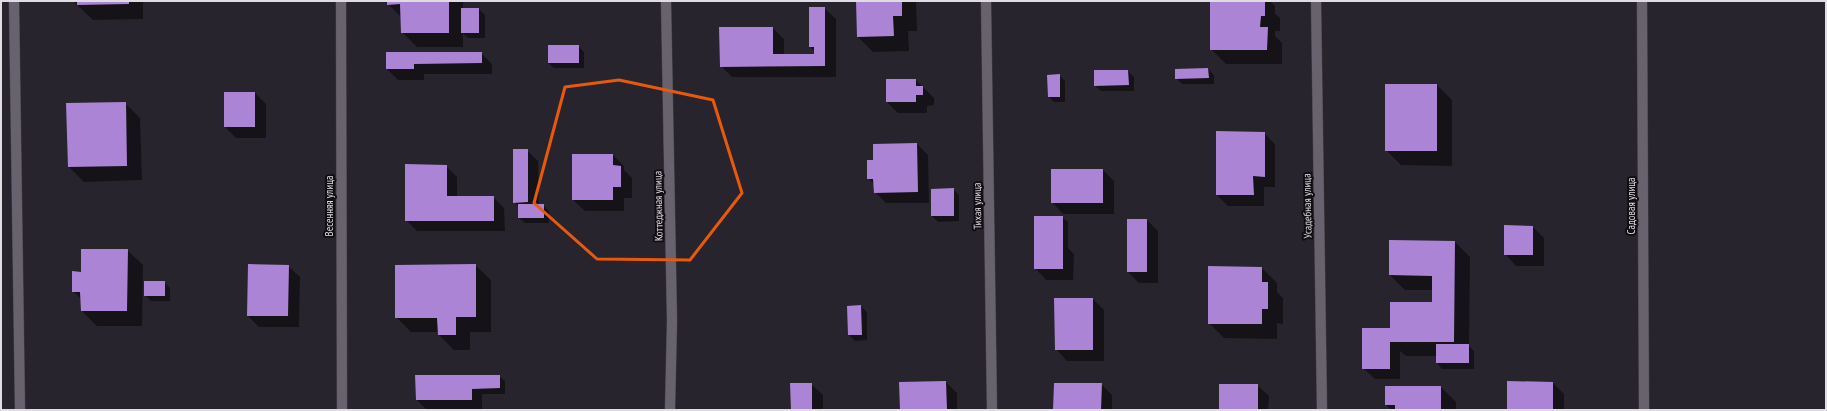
<svg xmlns="http://www.w3.org/2000/svg" width="1827" height="411" font-family="'PT Sans Narrow',sans-serif">
	<style>
		.shadow { fill: #0007 }
		.building { fill: #ac84d6 }
		.lines { fill: none; stroke-linecap: round; stroke-linejoin: round }
		.street-casing { stroke: #423f46; stroke-width: 11 }
		.street { stroke: #67626d; stroke-width: 10 }
		.marked { fill: none; stroke: #e8590c; stroke-width: 3; stroke-linejoin: round }
		.labels { text-anchor: middle; dominant-baseline: central; stroke-width: 4; stroke-linejoin: round; paint-order: stroke }
		.street-label { font-size: 11px; fill: #dfdce3; stroke: #100e12 }
	</style>
	<rect width="100%" height="100%" fill="#28242d"/>
	<path class="shadow" d="M73,1H143V19L93,20Z
		M388,1H463V9H479L485,15V38H468L463,34V47H417L402,32V18L388,4Z
		M857,1H916L917,31H908L909,51L873,52L858,37Z
		M1211,1H1270L1275,6V14L1280,18V31H1275V36L1282,43V64H1226L1211,49Z
		M824,8L836,19V77H732L721,66L773,28L784,39V55H815V52L810,46Z
		M578,46L584,52V68H554L548,63Z
		M387,53H481L492,64V74H424V80H398L387,69Z
		M1208,69L1214,75V84H1182L1176,78Z
		M1128,71L1134,77V91H1101L1095,86Z
		M1059,75L1065,81V102H1054L1049,97Z
		M887,80H916L934,98V105L927,106V113H898L887,102Z
		M1437,85L1452,100V166L1401,165L1386,150Z
		M255,93L266,104V138H236L225,127Z
		M125,103L140,118L142,180L84,182L69,167Z
		M1264,133L1275,144V187H1264V206H1228L1217,195Z
		M917,144L928,155L929,203H886L875,192L874,184L868,178L874,161Z
		M527,150L538,161L539,205H543L549,211V223H525L519,218V207L514,202Z
		M613,155L624,166V170L632,178V198H624V211H585L573,200Z
		M446,166L457,177V197H493L504,208L505,231H417L406,220Z
		M1103,170L1114,181V214H1063L1052,202Z
		M953,189L959,195V221L938,222L932,216Z
		M1062,217L1068,222V248L1074,254L1073,280H1046L1035,268Z
		M1147,220L1158,231V283H1139L1128,272Z
		M1533,227L1544,238V266H1516L1505,254Z
		M1455,242L1470,257L1469,346L1474,351V369H1442L1437,363V356H1406L1400,351V379H1375L1363,368L1389,329L1433,303V290H1405L1390,275Z
		M127,250L143,265L142,326H97L82,311V300L73,291L82,273Z
		M475,265L491,280V332H470V350H454L439,335V332H411L396,317Z
		M288,266L300,277L299,327H259L248,316Z
		M1262,268L1277,283V292L1283,298V324L1277,323V339L1224,338L1209,323Z
		M164,282L170,288V301H151L145,295Z
		M1093,299L1104,310V361H1067L1056,349Z
		M861,306L867,312V340L855,341L849,335Z
		M499,376L505,381V394H482V410H427L417,400Z
		M946,382L957,393V410H901Z
		M1508,382L1553,383L1564,394V410H1508Z
		M811,384L823,395V410H792Z
		M1101,384L1112,395V410H1054Z
		M1257,385L1269,396L1268,410H1220Z
		M1386,387H1441L1456,402V410H1391L1386,405Z"/>
	<path class="building" d="M77,1H129V4L77,5Z
		M387,1H449V33H401L400,4L387,5Z
		M856,1H902V16H893L894,36L857,37Z
		M1210,1L1265,2V16H1261L1260,27H1268L1267,50H1210Z
		M809,7H825V66L720,67L719,27H773V54H814V47H809Z
		M461,8H479V33H461Z
		M548,45H579V63H548Z
		M386,52H482V63L414,64V69H386Z
		M1208,68L1209,78L1175,79V69Z
		M1094,70H1128L1129,85L1094,86Z
		M1060,74V97H1048L1047,75Z
		M886,79H916V86H923V95H916V102H886Z
		M1385,84H1437V151H1385Z
		M224,92H255V127H224Z
		M126,102L127,166L68,167L66,103Z
		M1216,131L1265,132V177L1253,176L1254,195H1216Z
		M917,143L918,192L874,193L873,179H867V160H873V144Z
		M513,149H528V202L513,203Z
		M572,154H613V165L621,166V187H613V200H572Z
		M405,164L447,165V196H494V221H405Z
		M1051,169H1103V203H1051Z
		M954,188V216H931V189Z
		M518,204H544V218H518Z
		M1034,216H1063V269H1034Z
		M1127,219H1147V272H1127Z
		M1504,225L1533,226V255H1504Z
		M1389,240L1455,241L1454,342H1390V369H1362V328H1390V302H1432V276L1389,275Z
		M81,249H128L127,311H81L80,292H72V271L81,272Z
		M248,264L289,265L288,316H247Z
		M476,264V317H456V335H438L437,318H395V265Z
		M1208,266L1262,267V282H1268V309H1262V324H1208Z
		M144,281H165V296H144Z
		M1054,298H1093V350H1055Z
		M861,305L862,335H848L847,306Z
		M1436,344H1469V363H1436Z
		M415,375H500V388L472,389V400H416Z
		M946,381L947,410H900L899,382Z
		M1507,381L1553,382V410H1507Z
		M790,383H812V410H791Z
		M1054,383H1102L1101,410H1053Z
		M1219,384H1258V410H1219Z
		M1385,386H1441V410H1395V405H1385Z"/>
	<g class="lines">
		<defs>
			<path id="street" d="M14,1L20,410
				M341,1L342,410
				M666,1L672,321L670,410
				M986,1L992,410
				M1316,1L1322,410
				M1642,1L1644,410"/>
		</defs>
		<use href="#street" class="street-casing"/>
		<use href="#street" class="street"/>
	</g>
	<path class="marked" d="M619,80L713,100L742,193L690,260L597,259L534,203L565,87Z"/>
	<g class="labels">
		<g class="street-label">
			<text transform="translate(329 206) rotate(-90)">Весенняя улица</text>
			<text transform="translate(658 206) rotate(-91)">Коттеджная улица</text>
			<text transform="translate(977 206) rotate(-91)">Тихая улица</text>
			<text transform="translate(1307 206) rotate(-91)">Усадебная улица</text>
			<text transform="translate(1631 206) rotate(-90)">Садовая улица</text>
		</g>
	</g>
	<rect width="1827" height="411" fill="none" stroke="#dfdce3" stroke-width="4"/>
</svg>
